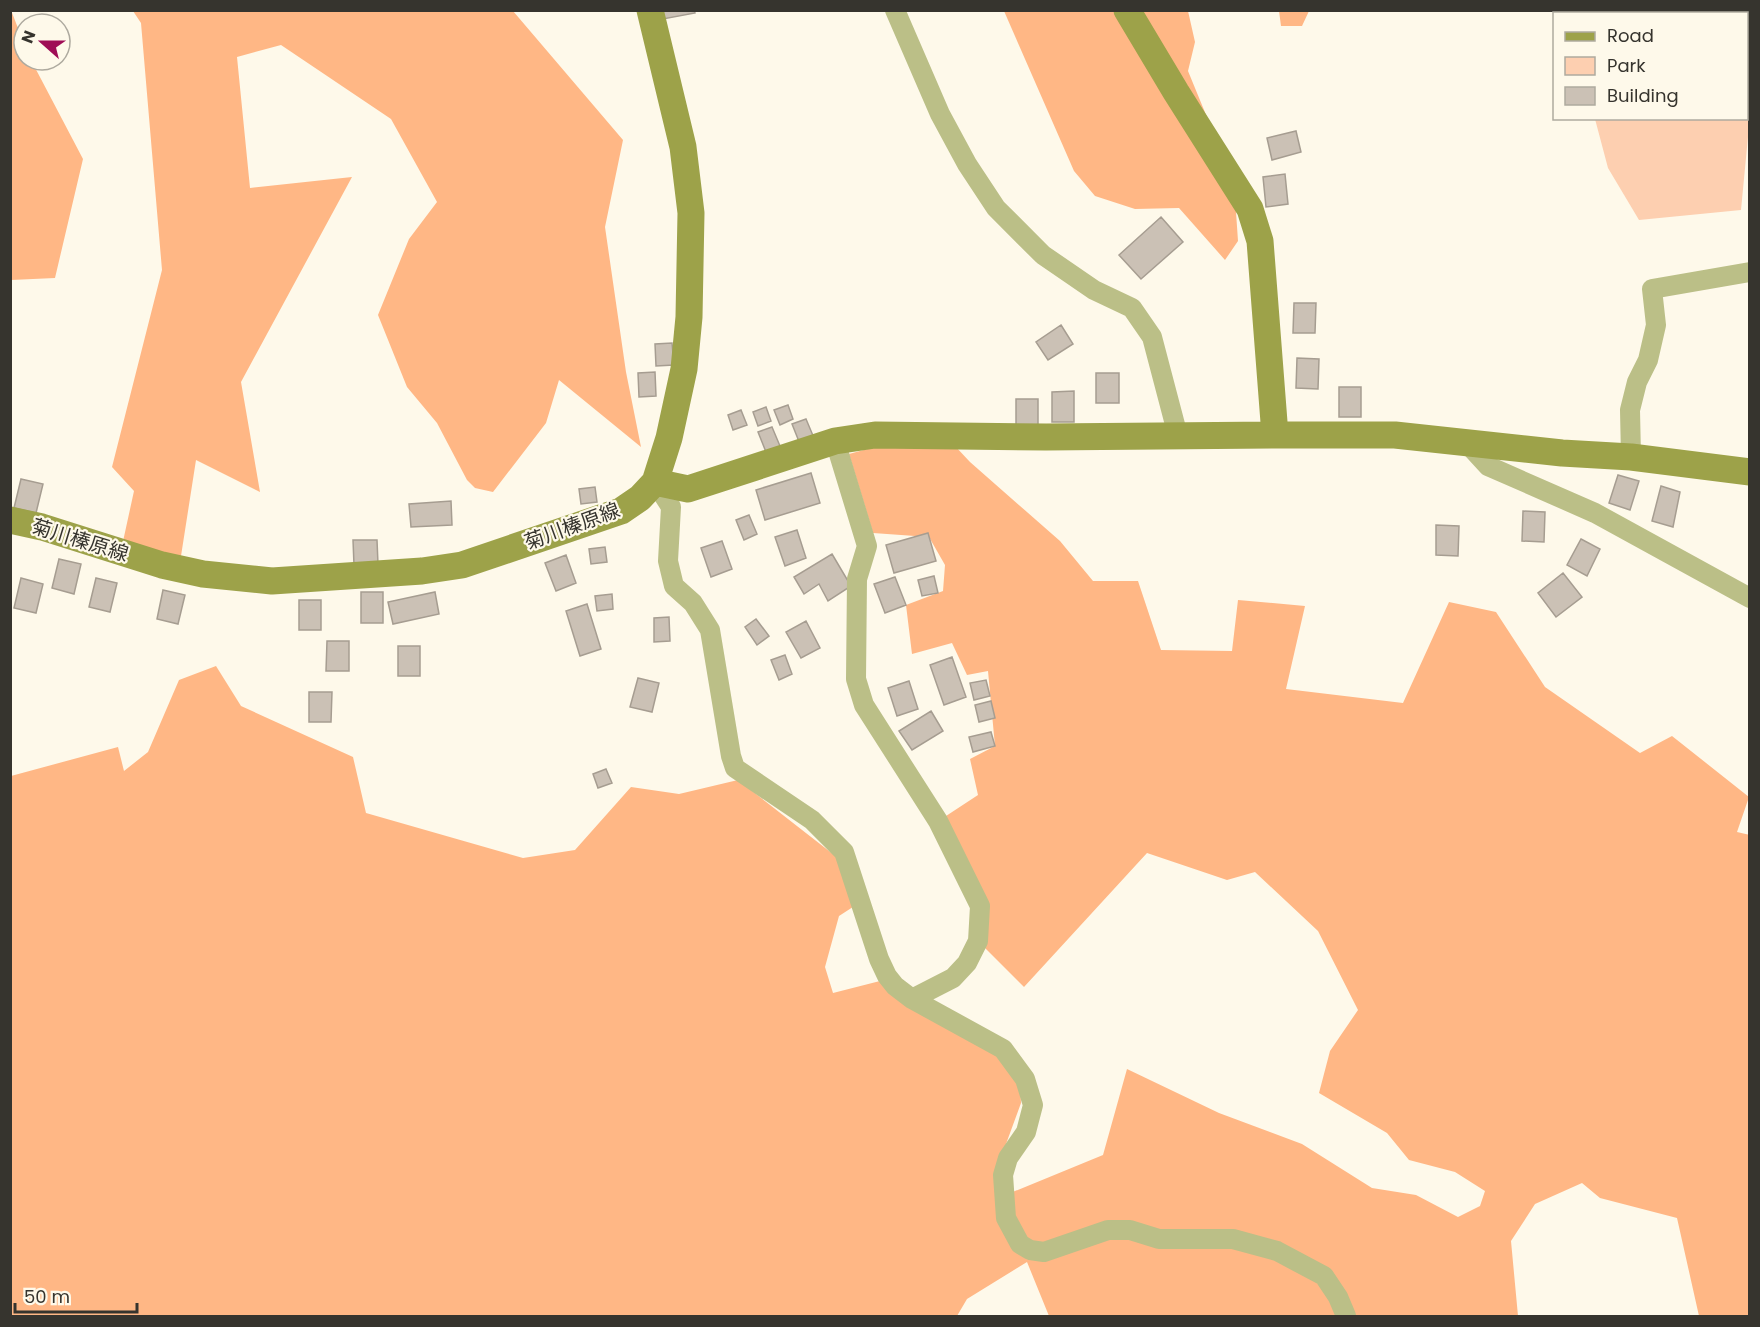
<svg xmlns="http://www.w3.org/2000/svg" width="1760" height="1327" font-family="Poppins,'Noto Sans JP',sans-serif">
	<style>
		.green { fill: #fdcfb0 }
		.forest { fill: #ffb785 }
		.building { fill: #cbc1b5; stroke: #a69d91; stroke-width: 1.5 }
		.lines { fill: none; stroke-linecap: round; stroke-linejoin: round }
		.street { stroke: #bbbf87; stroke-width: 20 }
		.secondary { stroke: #9da249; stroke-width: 27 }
		.labels { text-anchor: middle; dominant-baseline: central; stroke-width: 4.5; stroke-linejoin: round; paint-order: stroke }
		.street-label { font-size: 20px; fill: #36342e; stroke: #fef9ea }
	</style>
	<rect width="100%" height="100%" fill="#fef9ea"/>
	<path class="green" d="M1708,10L1749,11L1750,116L1741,210L1639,220L1608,168L1595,119L1746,118V14L1703,13Z"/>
	<path class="forest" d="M11,10L24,44V60H31L83,159L55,278L11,280Z
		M133,11H513L623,140L605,227L626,372L641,447L559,380L546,423L493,492L475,488L467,480L437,423L407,387L378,315L409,239L437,202L391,119L281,45L237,57L250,188L352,177L241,382L260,492L196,460L181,556L122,546L134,491L112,467L162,270L141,23Z
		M1004,11H1188L1195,42L1188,71L1234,183L1238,241L1225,260L1179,208L1135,209L1095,196L1074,171Z
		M1279,11V10L1309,11L1302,26H1281Z
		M882,445L955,446L970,462L1060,541L1093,581H1138L1161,650L1232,651L1238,600L1305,606L1286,689L1403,703L1449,602L1496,612L1545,687L1640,753L1672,736L1749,797L1737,832L1750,835L1749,1316H1699L1677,1218L1600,1198L1582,1183L1535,1204L1511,1241L1518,1316H1049L1027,1262L967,1299L957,1316H11V776L118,747L124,771L148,752L179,680L216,666L241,706L353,757L366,813L523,858L575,850L631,787L679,794L738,780L838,858L856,905L839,916L825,967L833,993L880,981L1003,1056L1020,1083L1021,1103L995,1174L998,1198L1103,1155L1127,1069L1219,1113L1302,1144L1372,1188L1416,1195L1458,1217L1480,1206L1485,1191L1455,1172L1409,1160L1387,1133L1319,1093L1330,1051L1358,1010L1318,931L1255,872L1227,880L1147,853L1024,987L980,943L946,816L978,795L970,759L995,746L988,671L967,675L952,643L912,654L906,605L943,591L945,565L929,537L873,533L849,454Z"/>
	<path class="building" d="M661,10H694L695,13L663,19Z
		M1296,131L1301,152L1272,160L1267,138Z
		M1285,174L1288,204L1266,207L1263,177Z
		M1161,217L1183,242L1141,279L1119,255Z
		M1294,303H1316L1315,333H1293Z
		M1061,325L1073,344L1048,360L1036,342Z
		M672,343L674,365L656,366L655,344Z
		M1297,358L1319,359L1318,389L1296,388Z
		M655,372L656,396L639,397L638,373Z
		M1096,373H1119V403H1096Z
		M1339,387H1361V417H1339Z
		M1074,391V422H1052V392Z
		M1016,399H1038V429L1016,430Z
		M788,405L793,419L780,425L774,410Z
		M766,407L771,421L758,426L753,412Z
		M741,410L747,425L733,430L728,415Z
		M806,419L814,438L800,444L792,424Z
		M772,427L780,446L766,452L758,432Z
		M811,473L820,503L765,520L756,490Z
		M1618,475L1639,481L1630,510L1609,503Z
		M21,479L43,484L36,513L14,508Z
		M1661,486L1680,492L1673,527L1652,521Z
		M595,487L597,502L581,504L579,489Z
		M451,501L452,525L411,527L409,504Z
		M1523,511L1545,512L1544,542L1522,541Z
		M749,515L757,534L744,540L736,520Z
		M1436,525L1459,526L1458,556L1436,555Z
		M797,530L806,558L785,566L775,537Z
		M928,533L936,561L894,573L886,545Z
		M1581,539L1600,549L1587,576L1567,565Z
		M353,540H377L378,564L354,565Z
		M722,541L732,569L711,577L701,548Z
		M605,547L607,562L591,564L589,549Z
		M832,554L851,586L828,601L819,584L804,594L794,577Z
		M566,555L576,583L556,591L545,563Z
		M59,559L81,564L74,594L52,588Z
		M1563,573L1582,597L1556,617L1538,593Z
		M934,576L938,593L922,596L918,580Z
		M895,577L906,605L885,613L874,584Z
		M21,578L43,584L36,613L14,608Z
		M96,578L117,583L110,612L89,607Z
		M163,590L185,595L178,624L157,619Z
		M361,592H383V623H361Z
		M435,592L439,614L393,624L388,602Z
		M612,594L613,609L597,611L595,596Z
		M299,600H321V630H299Z
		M587,604L601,649L580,656L566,611Z
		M669,617L670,641L654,642V618Z
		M756,619L769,636L757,645L745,627Z
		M806,621L820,648L801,658L786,632Z
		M327,641H349V671H326Z
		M398,646H420V676H398Z
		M785,655L792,674L779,680L771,660Z
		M952,657L966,697L944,705L930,665Z
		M638,678L659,683L652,712L630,707Z
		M986,680L990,696L974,700L970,683Z
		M909,681L918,709L897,716L888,688Z
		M309,692H332L331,722H309Z
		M991,701L995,718L979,722L975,705Z
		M931,711L943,731L912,750L899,731Z
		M991,732L995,746L973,752L969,737Z
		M606,769L612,783L598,788L593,774Z"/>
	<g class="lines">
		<path class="street" d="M895,10L940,114L967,164L996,208L1043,255L1094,290L1132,308L1152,337L1178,436
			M835,441L867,546L857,579L856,679L864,705L938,821L980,906L978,941L967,963L953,978L912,999
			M1466,442L1488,466L1595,513L1750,598
			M1631,457L1630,410L1637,382L1648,360L1656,325L1652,289L1750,272
			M655,482L671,507L668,561L674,586L693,603L710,630L731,756L735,768L812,820L844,852L879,959L887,976L895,986L912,999L1003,1049L1025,1079L1033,1105L1026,1132L1008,1158L1003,1175L1006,1218L1020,1244L1030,1250L1044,1252L1108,1230H1130L1159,1239H1233L1277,1251L1324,1276L1338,1297L1346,1316"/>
		<path class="secondary" d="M1127,10L1176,92L1250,209L1260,241L1275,435
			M655,482L688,489L835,441L875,435L1046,437L1275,435H1395L1562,453L1631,457L1750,472
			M10,520L42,527L162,565L203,574L272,581L422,571L462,565L621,511L640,498L655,482L669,438L684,369L689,317L691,213L683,147L650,10"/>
	</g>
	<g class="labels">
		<g class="street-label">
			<text transform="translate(572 526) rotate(-20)">菊川榛原線</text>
			<text transform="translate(80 540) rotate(17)">菊川榛原線</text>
		</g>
	</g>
	<rect width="1760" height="1327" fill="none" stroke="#36342e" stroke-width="24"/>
	<rect x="1553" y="12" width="195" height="108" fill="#fef9ea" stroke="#aeaa9f" stroke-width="1.5"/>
	<rect x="1565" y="32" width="30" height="9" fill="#9da249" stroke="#aeaa9f" stroke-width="1.5"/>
	<text x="1607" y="42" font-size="18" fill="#36342e">Road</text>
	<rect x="1565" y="57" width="30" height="18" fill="#fdcfb0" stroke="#aeaa9f" stroke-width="1.5"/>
	<text x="1607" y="72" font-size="18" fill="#36342e">Park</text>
	<rect x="1565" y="87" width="30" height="18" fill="#cbc1b5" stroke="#aeaa9f" stroke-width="1.5"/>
	<text x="1607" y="102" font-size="18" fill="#36342e">Building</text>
	<g transform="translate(42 42) rotate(291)"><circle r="28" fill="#fef9ea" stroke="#aeaa9f" stroke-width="1.5"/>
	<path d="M0-4.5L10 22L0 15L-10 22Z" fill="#9f0d56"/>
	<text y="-9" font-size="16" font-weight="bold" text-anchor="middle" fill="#36342e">N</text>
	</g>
	<path d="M15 1303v9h122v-9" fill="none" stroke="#36342e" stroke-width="3"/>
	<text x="24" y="1303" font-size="18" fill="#36342e" stroke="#fef9ea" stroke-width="4.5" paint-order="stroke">50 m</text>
</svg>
